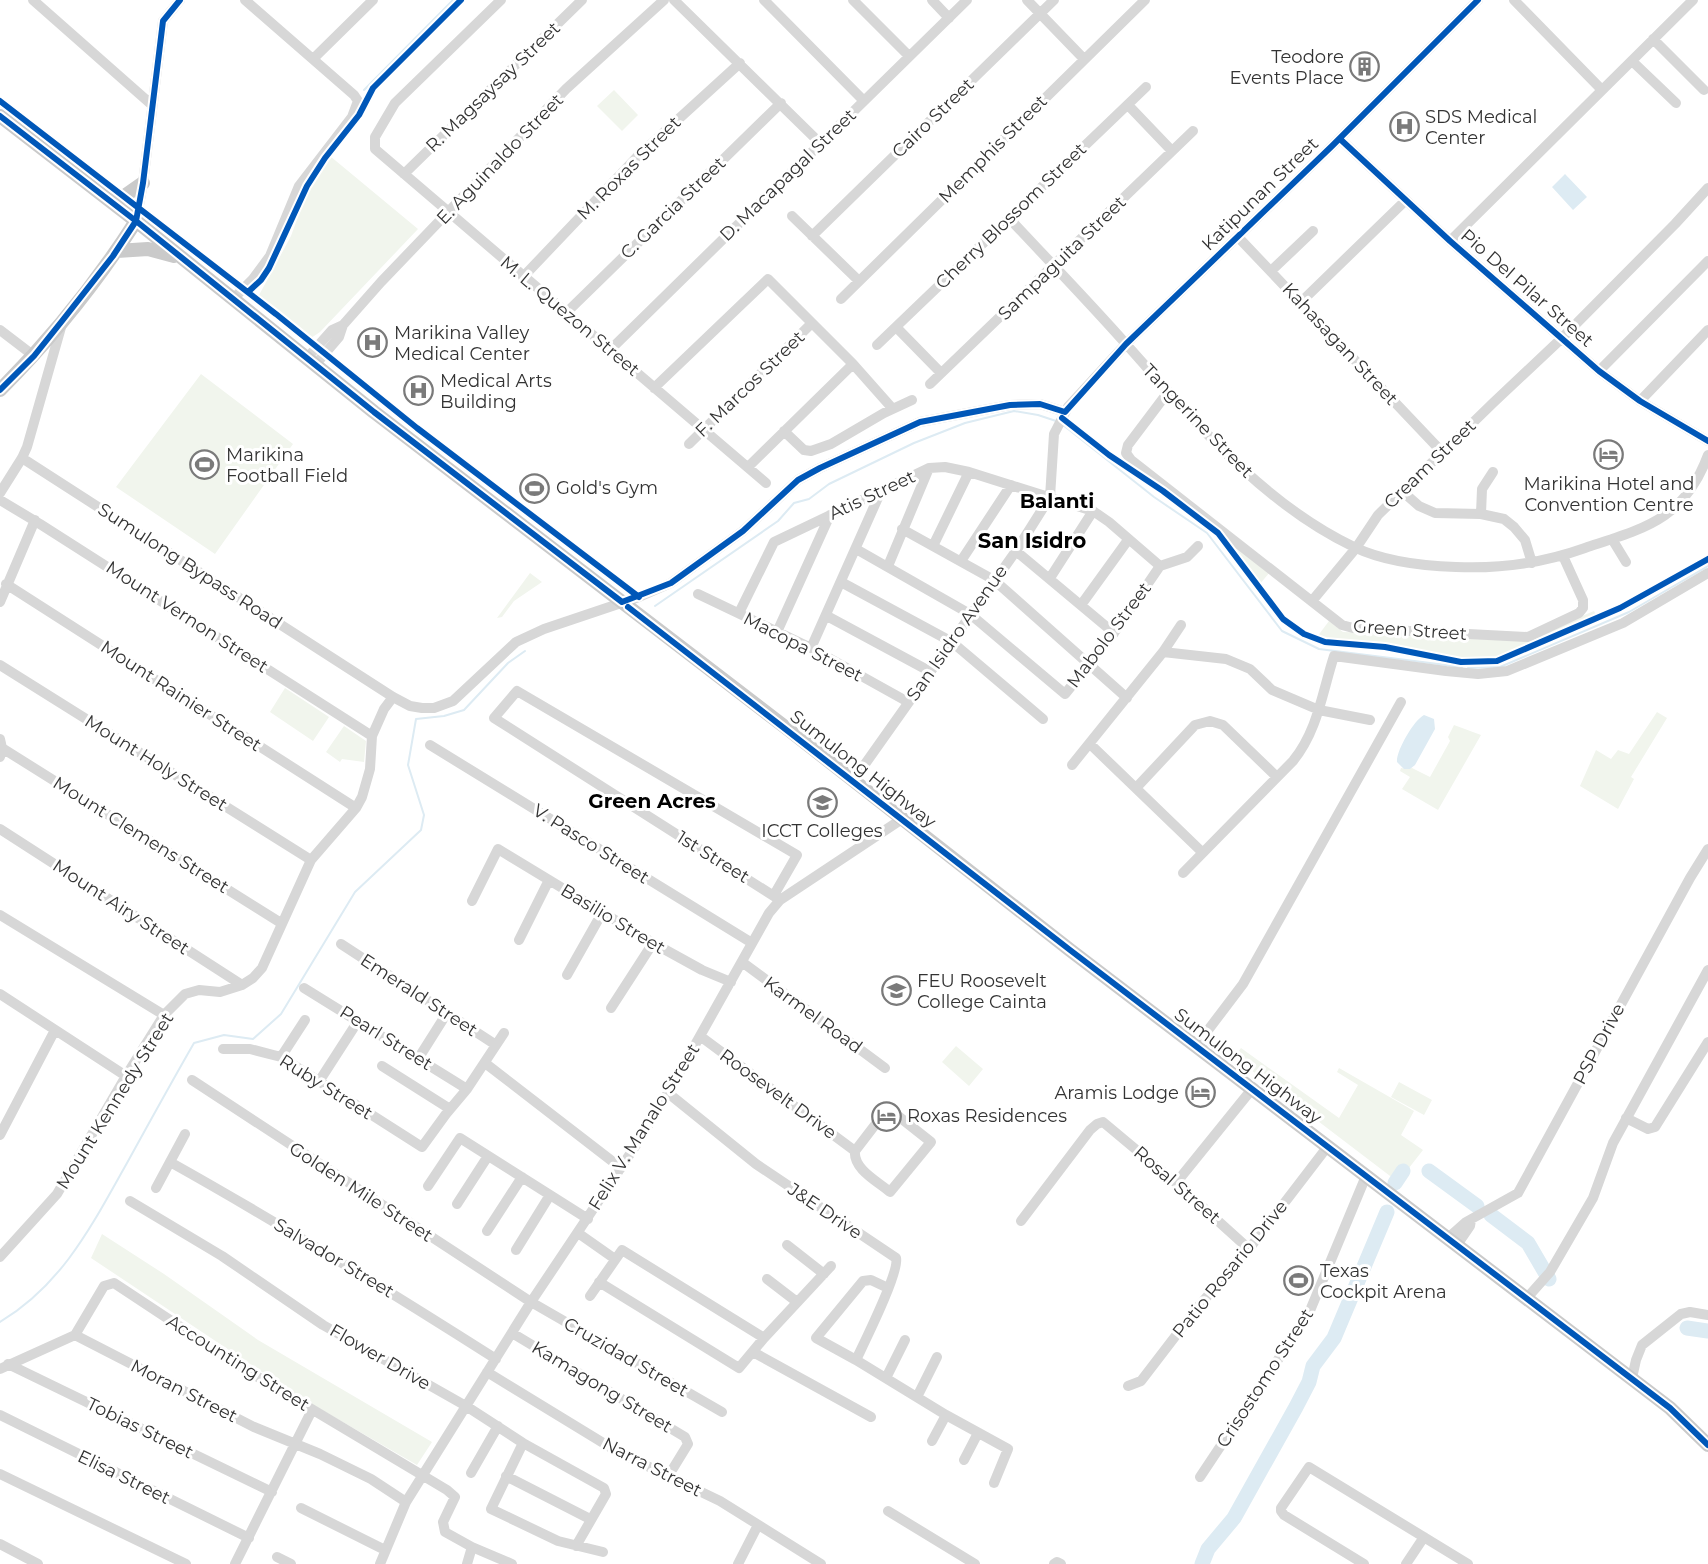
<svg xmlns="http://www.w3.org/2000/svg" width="1708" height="1564" font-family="Montserrat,sans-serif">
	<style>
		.green { fill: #f1f5ed }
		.water { fill: #ddebf3 }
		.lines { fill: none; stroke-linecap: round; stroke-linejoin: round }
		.stream { stroke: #ddebf3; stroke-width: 2 }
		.river { stroke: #ddebf3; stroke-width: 15 }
		.minor { stroke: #d7d7d7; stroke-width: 10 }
		.major { stroke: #cacaca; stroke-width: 14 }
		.cycleway-casing { stroke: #fff; stroke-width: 10 }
		.cycleway { stroke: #0057b8; stroke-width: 6 }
		.labels { text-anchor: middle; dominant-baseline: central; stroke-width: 6; stroke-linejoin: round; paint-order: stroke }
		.poi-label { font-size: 18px; fill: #333; stroke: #fff; text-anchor: start }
		.street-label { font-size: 18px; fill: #333; stroke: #fff }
		.neighbourhood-label { font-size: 20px; font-weight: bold; fill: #000; stroke: #fff }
		.quarter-label { font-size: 21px; font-weight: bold; fill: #000; stroke: #fff }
	</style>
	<rect width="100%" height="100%" fill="#fff"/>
	<path class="green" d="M614,90L638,115L622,131L597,106Z
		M330,156L418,229L320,332L311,338L258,297L291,236L308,189Z
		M201,374L293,444L215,554L116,487Z
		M1223,536L1270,572L1259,585Z
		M530,573L542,582L514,601L502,617L497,618Z
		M1594,611L1596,615L1499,659L1464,661L1386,645L1326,641L1317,637L1329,621L1343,632L1527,639Z
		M285,688L329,717L313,741L270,712Z
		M1657,712L1667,718L1631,777L1634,779L1618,809L1580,786L1596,750L1611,759L1618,750L1629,754Z
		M1454,725L1481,735L1438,810L1402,789L1410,777L1400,771L1401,768L1407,769L1412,768L1430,777L1450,741L1448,737Z
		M344,726L366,741L364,762L342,759L340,762L326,752Z
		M956,1046L983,1069L969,1086L942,1062Z
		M1241,1048L1339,1118L1358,1085L1337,1072L1339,1068L1414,1111L1401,1135L1423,1150L1398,1182L1234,1057Z
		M1399,1082L1432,1100L1424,1115L1391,1097Z
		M102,1234L164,1274L258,1340L432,1442L417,1465L298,1396L91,1258Z"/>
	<path class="water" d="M1565,174L1587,197L1573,210L1552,187Z
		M1424,715L1434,719L1435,729L1415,765L1410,769H1404L1397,762C1396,751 1414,720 1424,715Z"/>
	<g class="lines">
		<path class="stream" d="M364,90L453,0
			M1063,425L1154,497L1207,533L1282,631L1319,649L1462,667
			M655,606L778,521L794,503L809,499L829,484L914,443L965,423L1014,411L1038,415L1056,421
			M1468,668L1500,667L1629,612L1708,566
			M0,1322C63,1284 92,1225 127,1163C149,1123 171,1083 194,1043L224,1035L253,1039L281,1014L355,892L421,830L424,815L408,765L416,719L444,716L464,710L508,663L525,651"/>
		<path class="river" d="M1429,1171L1477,1206
			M1395,1183L1403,1171
			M1491,1215L1528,1243L1549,1279
			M1687,1328L1708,1331
			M1202,1564L1208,1549L1234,1518L1296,1407L1309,1382L1313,1366L1334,1338L1387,1212"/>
		<path class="minor" d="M33,0L152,105
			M501,0L395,103L375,137V149L766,483
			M674,0L820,143
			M764,0L864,101
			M853,0L909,56
			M932,0L949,18
			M1027,0L1084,59
			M1514,0L1602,90
			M1653,39L1704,90
			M313,59L373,0
			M1632,61L1676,103
			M1128,105L1172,151
			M1340,139L1450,241L1599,371L1640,401L1708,441
			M404,174L582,0
			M792,216L859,281
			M1009,218C1048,260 1088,301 1126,344C1194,420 1260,502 1354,547C1383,561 1424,566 1456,567C1500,569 1543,563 1585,548C1645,528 1684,520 1708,455
			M136,221L143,183L163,21L180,0
			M812,236L1054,0
			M1238,237L1442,452
			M1450,241L1693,0
			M1271,271L1313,231
			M523,277L639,155L740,63
			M233,299L253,279L270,256L299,186L352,117L358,101L354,95L245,0
			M841,299L1145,0
			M1301,302L1406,200
			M566,313L781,103
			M896,327L941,373
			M0,330L34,356
			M877,345L1146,87
			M610,350L967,0
			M307,358L332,330L343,325
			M315,365L339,337L343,325L381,282L566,89L664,0
			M1599,371L1708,261
			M930,384L1193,131
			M654,388L768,279L853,364L892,408
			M1168,392L1128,445L1126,453L1131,460L1342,625L1353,628L1528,637L1579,613L1583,608V600L1563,556
			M1640,401L1708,330
			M784,431L804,450L811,451L831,444L884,413L912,400
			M689,444L812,323
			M22,458L393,697L410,706L422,708H434L453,701L516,642L544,629L639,597L671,583L743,531L798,480L820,468L920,422L1010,405L1040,404L1065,412
			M748,467L853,364
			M1403,492L1419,506L1435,513L1481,514L1504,519L1514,527L1525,540L1532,563
			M0,493L22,458L27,447L62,324
			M0,500L40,524L372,736
			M1481,514L1482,489L1493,472
			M902,529L994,580L1127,698
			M1612,539L1626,562
			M933,546L969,472
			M856,549L970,614L1065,694L1114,633L1160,566
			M1016,551L1114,633
			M961,561L1011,485
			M888,566L929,468
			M1160,566L1187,557L1198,546
			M1050,578L1093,511
			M841,582L952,642L1043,719
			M6,584L356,808
			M698,594L811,648L908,702
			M1312,601L1356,548L1378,515L1493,403L1561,339L1675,224L1708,188
			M0,602L35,520
			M1081,605L1128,540
			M739,613L774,542L929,468L945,467L969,472L1093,511L1109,522L1160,566
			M827,616L931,672
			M777,632L830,515
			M811,648L881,491
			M1163,652L1226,659L1250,669L1272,690L1319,710L1370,720
			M0,665L311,860
			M0,739L2,748L0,757
			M1090,744L1202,852
			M430,745L752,943
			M2,748L281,923
			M1072,765L1163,652L1181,625
			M853,781L1016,551L1050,497L1054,434L1068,407L1126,344L1332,146L1478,0
			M1136,788L1195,725L1210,721L1223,725L1277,777
			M0,829L242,985
			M1183,873L1293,761C1318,730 1322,693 1334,656L1446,671L1478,674L1507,671L1623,623L1708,573
			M774,895L797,855L517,691L494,718L780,900
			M472,901L498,849L653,943L702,970L731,982
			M0,915L164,1015
			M519,940L549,880
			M341,944L496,1045
			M742,962L885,1068
			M567,975L602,913
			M304,988L467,1089
			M0,994L126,1076
			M611,1008L653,943
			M700,1036L855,1151
			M1196,1046L1243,984L1401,702
			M223,1049H250L281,1057L422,1147L446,1114L467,1089L504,1033
			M281,1057L305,1020
			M418,1059L447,1013
			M485,1063L621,1168
			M382,1066L450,1109
			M192,1080L531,1302L722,1412
			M320,1080L358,1021
			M668,1093L756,1164L896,1258C900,1271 864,1343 856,1360
			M888,1108L931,1142L890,1192C877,1181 853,1169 855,1151Z
			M1626,1118L1648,1129L1655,1127L1708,1042
			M0,1135L55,1030
			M170,1162C281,1224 389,1291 496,1359
			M1176,1183L1252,1089
			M428,1186L460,1138L588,1219
			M156,1188L185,1134
			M130,1201L222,1256L323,1325L466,1406L523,1443L604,1488L606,1494L576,1546
			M457,1204L488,1156
			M1021,1221L1090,1130L1097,1124L1103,1122L1176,1183L1249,1249
			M487,1231L522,1177
			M578,1233L615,1259
			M1448,1238L1466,1222L1518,1193L1690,878L1708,849
			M787,1245L824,1274
			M1457,1245L1470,1226L1471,1220
			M516,1250L550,1195
			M0,1257L57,1194L126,1076L164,1015L185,994L199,990L220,992L242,985L253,978L262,968L311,860L356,808L362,797L370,769L372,736L384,709L393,697
			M767,1279L797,1302
			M599,1282L739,1368L764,1338L831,1266
			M888,1288L871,1280L863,1281L816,1338L856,1360L946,1415L1008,1449L994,1483
			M590,1296L622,1250L764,1338
			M1527,1298L1550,1272L1593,1198L1613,1143L1708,970
			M512,1333L685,1437L688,1444L669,1475
			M75,1335L104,1286L114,1283L238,1365L447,1490L455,1497L443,1522L445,1532L472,1547L512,1564
			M75,1335L254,1427L320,1454L371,1479L406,1502
			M753,1352L871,1417
			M8,1364L272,1492
			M0,1369L75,1335
			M487,1372L618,1452L720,1501L821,1564
			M886,1378L905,1340
			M1632,1378L1636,1360L1642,1345L1681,1314L1690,1312L1708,1315
			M1128,1386L1141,1381L1197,1308L1249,1249L1328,1146
			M917,1397L937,1357
			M0,1415L249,1538
			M932,1441L946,1415
			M523,1443L491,1509L558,1541L603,1552
			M964,1460L978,1433
			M471,1473L498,1426
			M0,1474L186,1564
			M506,1476L590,1519
			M1200,1477L1309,1313L1366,1176
			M301,1508L385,1550
			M888,1511L975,1564
			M0,1544L38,1564
			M277,1557L291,1564
			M235,1564L312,1410
			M380,1564L406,1502L531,1302L634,1148L668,1093L769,913L780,900L902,819
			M467,1564L472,1547
			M738,1564L758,1525
			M1054,1564L1057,1562L1061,1564
			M1364,1564L1284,1515L1281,1511V1508L1309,1467L1468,1564
			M1406,1564L1424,1537"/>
		<path class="major" d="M0,116L136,221L374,412L789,730L1070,950L1670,1408L1708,1445
			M110,201L123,197L143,183
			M117,251L148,249L174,256
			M0,390C51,339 97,282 136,221"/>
		<defs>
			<path id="cycleway" d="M0,101L276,314L417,428L639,597
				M0,116L136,221L374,412L622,602L671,583L743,531L798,480L820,468L920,422L1010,405L1040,404L1065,412L1126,344L1332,146L1478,0
				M1340,139L1450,241L1599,371L1640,401L1708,441
				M248,292L261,280L269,268L307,186L325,158L359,115L373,88L461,0
				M0,390L34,356L62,321L113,256L136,221L143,183L163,21L180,0
				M1062,418L1109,455L1163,491L1218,533L1283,619L1304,634L1325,642L1385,647L1461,662L1497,661L1620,608L1708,559
				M628,607L1070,950L1670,1408L1708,1445"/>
		</defs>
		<use href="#cycleway" class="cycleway-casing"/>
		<use href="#cycleway" class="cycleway"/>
	</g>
	<defs>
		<symbol id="building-ring" viewBox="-11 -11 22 22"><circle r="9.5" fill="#fff" stroke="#7a7a7a" stroke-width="1.5"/><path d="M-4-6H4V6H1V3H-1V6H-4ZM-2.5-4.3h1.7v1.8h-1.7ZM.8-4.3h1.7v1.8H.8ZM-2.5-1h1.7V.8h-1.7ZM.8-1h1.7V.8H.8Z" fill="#7a7a7a"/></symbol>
		<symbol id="hospital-ring" viewBox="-11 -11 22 22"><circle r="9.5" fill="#fff" stroke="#7a7a7a" stroke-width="1.5"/><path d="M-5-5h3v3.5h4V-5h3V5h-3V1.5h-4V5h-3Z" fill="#7a7a7a"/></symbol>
		<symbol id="hotel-ring" viewBox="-11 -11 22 22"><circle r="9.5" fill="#fff" stroke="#7a7a7a" stroke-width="1.5"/><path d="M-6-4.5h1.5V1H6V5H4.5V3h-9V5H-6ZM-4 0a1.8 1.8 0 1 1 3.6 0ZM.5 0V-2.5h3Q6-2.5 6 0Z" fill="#7a7a7a"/></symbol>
		<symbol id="stadium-ring" viewBox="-11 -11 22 22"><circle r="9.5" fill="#fff" stroke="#7a7a7a" stroke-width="1.5"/><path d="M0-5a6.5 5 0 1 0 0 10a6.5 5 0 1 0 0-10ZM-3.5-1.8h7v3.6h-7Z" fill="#7a7a7a"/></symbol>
		<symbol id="university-ring" viewBox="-11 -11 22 22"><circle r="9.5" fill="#fff" stroke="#7a7a7a" stroke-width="1.5"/><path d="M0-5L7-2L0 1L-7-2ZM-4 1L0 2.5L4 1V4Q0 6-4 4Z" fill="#7a7a7a"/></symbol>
		<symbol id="school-ring" viewBox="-11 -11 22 22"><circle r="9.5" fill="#fff" stroke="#7a7a7a" stroke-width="1.5"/><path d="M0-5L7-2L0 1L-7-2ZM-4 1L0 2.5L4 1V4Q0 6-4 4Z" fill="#7a7a7a"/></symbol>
	</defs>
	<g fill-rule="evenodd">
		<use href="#building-ring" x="1348" y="50" width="33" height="33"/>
		<use href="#hospital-ring" x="1388" y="110" width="33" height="33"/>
		<use href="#hospital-ring" x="356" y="326" width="33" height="33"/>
		<use href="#hospital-ring" x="402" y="374" width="33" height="33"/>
		<use href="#hotel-ring" x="1592" y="438" width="33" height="33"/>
		<use href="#stadium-ring" x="188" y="448" width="33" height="33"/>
		<use href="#stadium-ring" x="518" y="472" width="33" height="33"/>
		<use href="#university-ring" x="806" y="786" width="33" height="33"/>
		<use href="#school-ring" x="880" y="974" width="33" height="33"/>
		<use href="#hotel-ring" x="1184" y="1076" width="33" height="33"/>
		<use href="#hotel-ring" x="870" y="1100" width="33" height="33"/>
		<use href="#stadium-ring" x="1282" y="1264" width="33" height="33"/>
	</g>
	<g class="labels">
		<g class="poi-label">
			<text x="1344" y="57" text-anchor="end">Teodore<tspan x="1344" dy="21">Events Place</tspan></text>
			<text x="1425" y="117">SDS Medical<tspan x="1425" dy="21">Center</tspan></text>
			<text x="394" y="333">Marikina Valley<tspan x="394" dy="21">Medical Center</tspan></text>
			<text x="440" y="381">Medical Arts<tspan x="440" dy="21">Building</tspan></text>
			<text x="226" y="455">Marikina<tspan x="226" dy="21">Football Field</tspan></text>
			<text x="1609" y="484" text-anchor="middle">Marikina Hotel and<tspan x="1609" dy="21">Convention Centre</tspan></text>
			<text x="556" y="488">Gold's Gym</text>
			<text x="822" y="831" text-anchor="middle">ICCT Colleges</text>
			<text x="917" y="981">FEU Roosevelt<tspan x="917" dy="21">College Cainta</tspan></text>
			<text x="1179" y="1093" text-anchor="end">Aramis Lodge</text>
			<text x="907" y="1116">Roxas Residences</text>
			<text x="1320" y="1271">Texas<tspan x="1320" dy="21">Cockpit Arena</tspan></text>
		</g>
		<g class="street-label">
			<text transform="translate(493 87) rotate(-44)">R. Magsaysay Street</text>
			<text transform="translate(933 118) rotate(-44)">Cairo Street</text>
			<text transform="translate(993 149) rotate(-45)">Memphis Street</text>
			<text transform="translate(500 159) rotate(-46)">E. Aguinaldo Street</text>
			<text transform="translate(629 168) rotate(-45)">M. Roxas Street</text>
			<text transform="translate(788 175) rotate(-44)">D. Macapagal Street</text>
			<text transform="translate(1260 194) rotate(-44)">Katipunan Street</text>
			<text transform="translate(673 208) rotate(-44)">C. Garcia Street</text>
			<text transform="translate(1011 216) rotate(-44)">Cherry Blossom Street</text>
			<text transform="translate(1062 258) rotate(-44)">Sampaguita Street</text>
			<text transform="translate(1527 288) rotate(41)">Pio Del Pilar Street</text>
			<text transform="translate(570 316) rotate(40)">M. L. Quezon Street</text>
			<text transform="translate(1340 344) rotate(47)">Kahasagan Street</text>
			<text transform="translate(750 384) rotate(-44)">F. Marcos Street</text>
			<text transform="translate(1198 421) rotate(46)">Tangerine Street</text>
			<text transform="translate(1430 464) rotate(-44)">Cream Street</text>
			<text transform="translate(872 495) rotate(-25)">Atis Street</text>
			<text transform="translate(190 566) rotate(33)">Sumulong Bypass Road</text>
			<text transform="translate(187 617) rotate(33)">Mount Vernon Street</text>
			<text transform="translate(1410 630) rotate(4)">Green Street</text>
			<text transform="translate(957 633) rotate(-55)">San Isidro Avenue</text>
			<text transform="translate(1109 635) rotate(-53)">Mabolo Street</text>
			<text transform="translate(803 647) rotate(27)">Macopa Street</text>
			<text transform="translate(181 696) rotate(33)">Mount Rainier Street</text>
			<text transform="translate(156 763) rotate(32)">Mount Holy Street</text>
			<text transform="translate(863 769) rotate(38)">Sumulong Highway</text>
			<text transform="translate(141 835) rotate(32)">Mount Clemens Street</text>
			<text transform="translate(591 844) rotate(32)">V. Pasco Street</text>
			<text transform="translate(713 857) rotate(32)">1st Street</text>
			<text transform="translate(121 907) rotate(33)">Mount Airy Street</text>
			<text transform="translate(613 919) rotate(31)">Basilio Street</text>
			<text transform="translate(419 995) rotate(33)">Emerald Street</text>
			<text transform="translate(813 1015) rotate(36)">Karmel Road</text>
			<text transform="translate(386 1038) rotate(32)">Pearl Street</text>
			<text transform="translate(1599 1044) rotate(-62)">PSP Drive</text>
			<text transform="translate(1248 1066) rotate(37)">Sumulong Highway</text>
			<text transform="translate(326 1087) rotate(32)">Ruby Street</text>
			<text transform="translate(778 1094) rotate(36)">Roosevelt Drive</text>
			<text transform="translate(115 1101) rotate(-58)">Mount Kennedy Street</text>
			<text transform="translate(644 1127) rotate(-58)">Felix V. Manalo Street</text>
			<text transform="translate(1177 1185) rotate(41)">Rosal Street</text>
			<text transform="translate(361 1192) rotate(33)">Golden Mile Street</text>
			<text transform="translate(825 1211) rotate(34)">J&amp;E Drive</text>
			<text transform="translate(334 1258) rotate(31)">Salvador Street</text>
			<text transform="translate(1230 1269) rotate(-51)">Patio Rosario Drive</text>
			<text transform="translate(380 1357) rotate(30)">Flower Drive</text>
			<text transform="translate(626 1357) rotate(30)">Cruzidad Street</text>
			<text transform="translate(238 1363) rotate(32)">Accounting Street</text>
			<text transform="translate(1265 1378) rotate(-57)">Crisostomo Street</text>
			<text transform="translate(602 1387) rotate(31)">Kamagong Street</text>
			<text transform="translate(184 1391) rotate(27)">Moran Street</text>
			<text transform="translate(140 1428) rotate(26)">Tobias Street</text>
			<text transform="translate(652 1467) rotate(27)">Narra Street</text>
			<text transform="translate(124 1477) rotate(26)">Elisa Street</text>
		</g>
		<g class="neighbourhood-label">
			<text x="1057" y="501">Balanti</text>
			<text x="652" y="801">Green Acres</text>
		</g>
		<g class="quarter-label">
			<text x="1032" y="540">San Isidro</text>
		</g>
	</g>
</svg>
